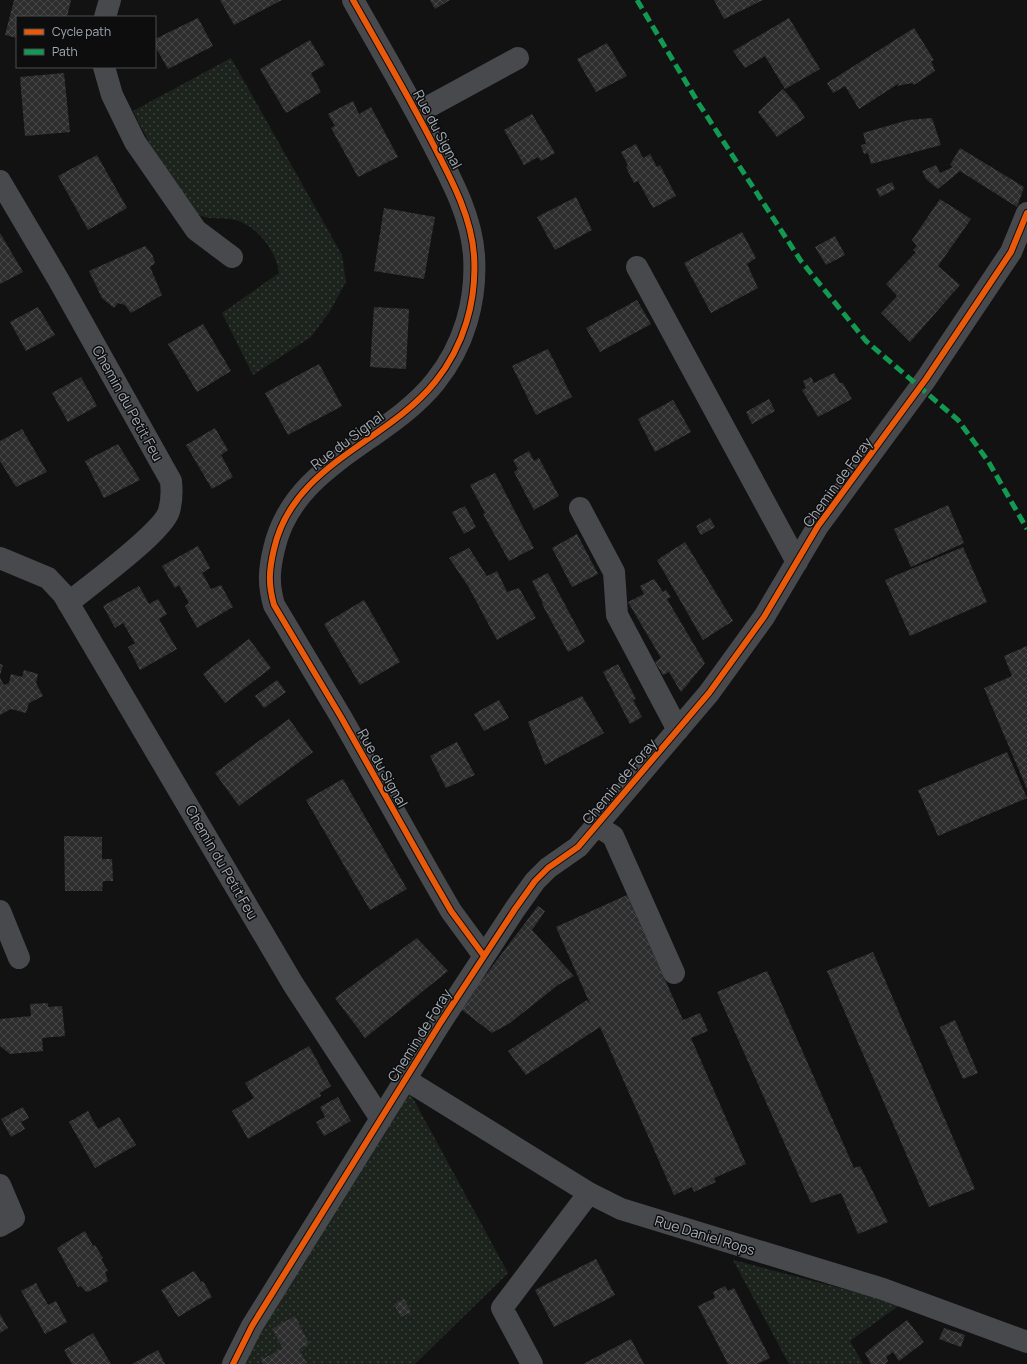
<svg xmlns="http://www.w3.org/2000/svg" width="1027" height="1364" font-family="Manrope,sans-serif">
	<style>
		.grass { fill: url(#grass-dots) }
		.building { fill: url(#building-cross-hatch) }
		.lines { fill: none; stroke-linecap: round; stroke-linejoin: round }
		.minor { stroke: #47494c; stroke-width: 22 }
		.quiet { stroke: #139951; stroke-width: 5; stroke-dasharray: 10 5; stroke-linecap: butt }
		.cycleway-casing { stroke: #0d0d0e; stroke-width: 8 }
		.cycleway { stroke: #e8590c; stroke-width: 6 }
		.labels { text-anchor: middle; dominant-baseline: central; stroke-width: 3; stroke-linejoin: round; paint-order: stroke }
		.street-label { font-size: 14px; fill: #a3abb4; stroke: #0d0d0e }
	</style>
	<defs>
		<pattern id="grass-dots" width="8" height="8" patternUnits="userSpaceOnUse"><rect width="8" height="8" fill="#1c231d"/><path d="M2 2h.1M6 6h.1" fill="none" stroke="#3a403b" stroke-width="1.8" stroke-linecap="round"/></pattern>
		<pattern id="building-cross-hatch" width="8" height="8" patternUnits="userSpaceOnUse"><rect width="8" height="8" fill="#2d2d2e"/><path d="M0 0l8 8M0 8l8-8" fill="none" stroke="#48494a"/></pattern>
	</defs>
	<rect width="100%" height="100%" fill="#121213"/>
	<path class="grass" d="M231,58L342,255L346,282L330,311L311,337L253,375L222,313L279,273C276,249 255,223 231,219C222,218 206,220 198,214C187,205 180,192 172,180C158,158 145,136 133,111Z
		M403,1080L508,1273L415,1364H221Z
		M733,1260L901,1304L850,1341L863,1364H789Z"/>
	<path class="building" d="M14,0H71L67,17H17V38L5,35Z
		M220,0H282L234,25Z
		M430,0H450L435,9Z
		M714,0H763L724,19Z
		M198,18L213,46L168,69L155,46V39Z
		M789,18L820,69L785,89L765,56L745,68L733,51Z
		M914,28L934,60L931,61L935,71L914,85L912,83L897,86L901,82L859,109L845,86L833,93L827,83Z
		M310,40L325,65L311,73L321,92L286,113L260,69Z
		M607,43L627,76L596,92L577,59Z
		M64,73L70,132L25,136L20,77Z
		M783,89L796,104L805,118L777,137L758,112Z
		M353,101L359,114L371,107L398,157L358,177L331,128L335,126L328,114Z
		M532,114L555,153L541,161L538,157L524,165L504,130Z
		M932,118L941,145L871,164L868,153L864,154L861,145L866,144L863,133L908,120Z
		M636,144L643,158L650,154L657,167L660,165L676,196L653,208L638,181L634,183L626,167L628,165L621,152Z
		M960,148L1024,187L1017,207L960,171L938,189L926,179L922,171L936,165L940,173L953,167L950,165Z
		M97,155L127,208L88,230L58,176Z
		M892,182L895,189L880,197L876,189Z
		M576,197L592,230L555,250L537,217Z
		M940,199L971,219L938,266L960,285L910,342L881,313L897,296L886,284L916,252L913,250L917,246L912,240Z
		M384,208L435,217L424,279L374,271Z
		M742,232L756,258L747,264L758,288L711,313L684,263Z
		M0,233L23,272L0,284Z
		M835,236L845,255L826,265L815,247Z
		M145,246L152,254L155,263L150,267L162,295L131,313L125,305L118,303L114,308L102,298L89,271Z
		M637,300L651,324L600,352L586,328Z
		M38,307L55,335L26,351L10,322Z
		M374,307L409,309L406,369L370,367Z
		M203,324L231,371L197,392L168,344Z
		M548,349L572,397L536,415L512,366Z
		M319,364L342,406L288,435L265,393Z
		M834,373L840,383H843L852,399L818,417L802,390L806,388L803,381L811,377L814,383Z
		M81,377L97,406L68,422L52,393Z
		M769,399L775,411L752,424L746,412Z
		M673,400L691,432L655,452L638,419Z
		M215,428L228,450L221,455L233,477L212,489L186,445Z
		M22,429L47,472L16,487L0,461V441Z
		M118,444L140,480L104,498L85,461Z
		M529,451L534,461L539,458L559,496L534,510L514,472L518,469L513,460Z
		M495,473L534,548L509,561L483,514L485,513L470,485Z
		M948,505L964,543L911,567L894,529Z
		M465,506L476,527L464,534L452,512Z
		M710,518L715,527L701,535L696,526Z
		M577,534L598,574L572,587L552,548Z
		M685,542L733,621L703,640L657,560Z
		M198,546L210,568L202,573L211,589L221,585L233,607L197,628L185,606L189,603L179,585L175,588L162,566Z
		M963,547L987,602L910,636L885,580Z
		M469,548L487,576L497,571L507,592L519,588L536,618L497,640L468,586L449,558Z
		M548,573L585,642L568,652L542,604L543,603L532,581Z
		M654,579L663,592L666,590L671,597L667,599L705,663L681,692L669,672L663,675L655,662L661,658L628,602L644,594L640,586Z
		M139,586L149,604L158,599L167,614L159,619L177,649L140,670L128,647L135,643L123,623L115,628L103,606Z
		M364,600L400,662L360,685L324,624Z
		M249,639L271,668L225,703L203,674Z
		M1027,646V789L984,688L1012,676L1004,656Z
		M0,664L3,665L0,675Z
		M618,664L636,699L633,700L642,717L630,724L603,672Z
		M24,670L38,674L36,683L43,696L29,703L26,713L11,709L0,715V678L4,685L9,683L11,674L22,677Z
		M277,680L286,692L264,708L255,696Z
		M582,696L604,733L545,765L528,722Z
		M499,700L509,718L484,731L474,714Z
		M289,719L313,752L239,806L215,773Z
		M457,742L475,775L446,788L430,756Z
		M1007,752L1027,798L938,836L918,790Z
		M343,779L407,889L370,910L306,800Z
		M64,836L102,837V859H112L113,881H103L102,891H65Z
		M627,895L683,1020L700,1013L708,1031L691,1038L746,1164L714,1178L716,1182L694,1192L692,1187L674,1195L600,1027L526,1075L508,1051L587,1000L591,1006L556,927Z
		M538,906L545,911L532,930L574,976L558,985L510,1023L492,1033L462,1010L478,985Z
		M417,938L448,971L365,1038L335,998Z
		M873,952L975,1189L929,1207L827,971Z
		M767,971L854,1168L860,1166L888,1222L858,1234L841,1193L811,1203L717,992Z
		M48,1003V1007L62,1006L65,1036L42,1038L43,1051L10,1054L0,1046V1019L31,1016L30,1004Z
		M955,1020L978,1073L963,1079L940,1027Z
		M309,1046L331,1086L320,1093L321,1096L248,1139L232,1111L254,1098L245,1083Z
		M338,1097L351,1121L324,1136L316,1122L325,1117L320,1107Z
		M23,1107L29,1118L21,1122L25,1129L11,1137L1,1119Z
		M88,1111L98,1129L119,1117L136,1145L95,1168L69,1122Z
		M85,1231L93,1246L95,1245L103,1258L101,1259L108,1271L105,1272L108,1281L88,1292L85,1291L81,1286L78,1287L57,1248Z
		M596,1259L615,1295L554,1327L535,1290Z
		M194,1271L201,1282L203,1281L212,1297L178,1317L161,1290Z
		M36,1283L48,1305L56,1301L67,1322L45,1334L21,1291Z
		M725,1286L728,1291L734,1288L770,1358L757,1364H728L698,1306L715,1298L713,1292Z
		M404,1299L411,1312L401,1317L394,1304Z
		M0,1314L8,1328L0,1333Z
		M295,1316L309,1344L299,1349L307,1364H263L261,1360L283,1348L272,1329Z
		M907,1320L924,1342L899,1361L893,1352L886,1357L888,1361L885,1364H871L865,1353Z
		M944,1328L965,1335L961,1347L939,1339Z
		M93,1333L111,1364H72L64,1350Z
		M631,1339L644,1364H583L610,1350Z
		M158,1350L165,1364H132Z"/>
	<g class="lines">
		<path class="minor" d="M353,0C380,48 408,95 433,144C451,179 471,215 474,255C477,301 464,346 435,382C386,443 293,464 274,549C269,570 268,584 274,605L341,717L429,873L451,911L484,956
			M105,17L110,0
			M104,67L112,95L135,142L196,230L232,257
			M417,113L518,58
			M0,181L58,279L171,481C172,491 172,501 169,511C163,532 89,586 68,603
			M637,267L797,562
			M580,508L614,572L617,615L678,730
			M0,558L48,578L63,594L293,984L381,1119
			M597,826L613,836L674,973
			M0,911L19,958
			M405,1079L589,1193L621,1209L883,1289L1027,1342
			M0,1185L14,1218L0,1226
			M233,1364L252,1326L441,1022L515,909L535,881L548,868L578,847L709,693L764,617L818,526L926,379L1011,252L1027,213
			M532,1364L502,1308L589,1193"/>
		<path class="quiet" d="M637,0L699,104L801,261L866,341L958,420L988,461L1027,529"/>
		<defs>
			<path id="cycleway" d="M353,0C380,48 408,95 433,144C451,179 471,215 474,255C477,301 464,346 435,382C386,443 293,464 274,549C269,570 268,584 274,605L341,717L429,873L451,911L484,956
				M233,1364L252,1326L441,1022L515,909L535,881L548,868L578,847L709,693L764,617L818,526L926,379L1011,252L1027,213"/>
		</defs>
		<use href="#cycleway" class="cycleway-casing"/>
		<use href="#cycleway" class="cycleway"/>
	</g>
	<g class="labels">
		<g class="street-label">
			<text transform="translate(438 129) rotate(62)">Rue du Signal</text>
			<text transform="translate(128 403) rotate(61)">Chemin du Petit Feu</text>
			<text transform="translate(347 440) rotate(-37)">Rue du Signal</text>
			<text transform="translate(837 482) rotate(-54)">Chemin de Foray</text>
			<text transform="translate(383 768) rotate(61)">Rue du Signal</text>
			<text transform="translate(619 781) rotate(-50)">Chemin de Foray</text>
			<text transform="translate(222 862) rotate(60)">Chemin du Petit Feu</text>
			<text transform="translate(419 1035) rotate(-58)">Chemin de Foray</text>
			<text transform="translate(705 1235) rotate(17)">Rue Daniel Rops</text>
		</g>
	</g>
	<rect x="16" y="16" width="140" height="52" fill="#0d0d0e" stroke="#494c50"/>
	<rect x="24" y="29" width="20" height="6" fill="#e8590c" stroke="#494c50"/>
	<text x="52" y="36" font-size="12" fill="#a3abb4">Cycle path</text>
	<rect x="24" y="49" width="20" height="6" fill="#139951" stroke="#494c50"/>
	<text x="52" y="56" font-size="12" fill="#a3abb4">Path</text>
</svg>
